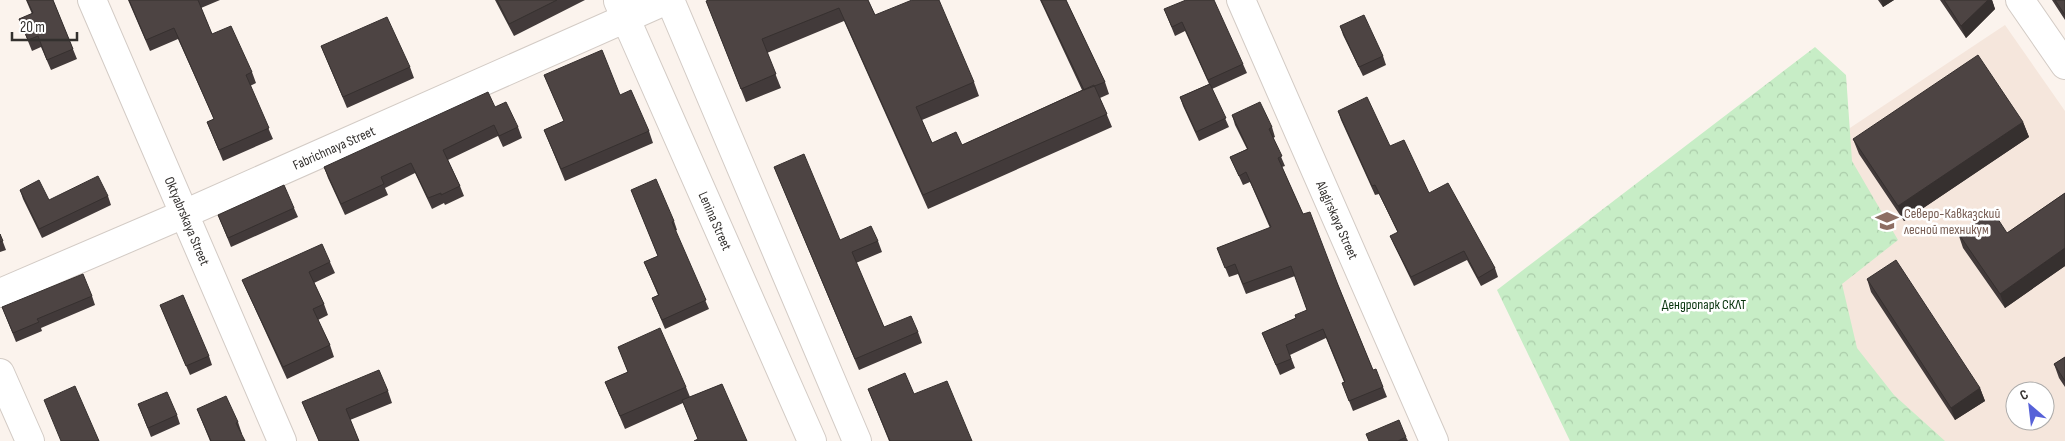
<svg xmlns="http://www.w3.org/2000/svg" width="2065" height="441" font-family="'Sofia Sans Condensed',sans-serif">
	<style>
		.built { fill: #f5e6dc; fill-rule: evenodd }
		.park { fill: url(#park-crowns) }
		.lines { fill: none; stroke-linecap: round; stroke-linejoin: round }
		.minor-casing { stroke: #d3cbc5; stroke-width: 30 }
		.major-casing { stroke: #d3cbc5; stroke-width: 30 }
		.minor { stroke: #fff; stroke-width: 28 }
		.major { stroke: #fff; stroke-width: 28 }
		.wall { fill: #423a3a }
		.shaded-wall { fill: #36302f }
		.building { fill: #4d4443; stroke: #36302f }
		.labels { text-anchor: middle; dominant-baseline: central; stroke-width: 5; stroke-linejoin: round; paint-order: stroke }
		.street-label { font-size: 14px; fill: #33302e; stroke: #fff }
		.education-label { font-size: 14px; fill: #785e54; stroke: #fff; text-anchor: start }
		.park-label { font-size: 14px; fill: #08340d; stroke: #fff }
	</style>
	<defs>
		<pattern id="park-crowns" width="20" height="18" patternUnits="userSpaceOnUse" patternTransform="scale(1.25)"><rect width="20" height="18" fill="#c7edc6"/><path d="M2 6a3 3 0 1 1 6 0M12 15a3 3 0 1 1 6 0" fill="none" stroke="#abccaa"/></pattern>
	</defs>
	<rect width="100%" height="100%" fill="#fbf3ed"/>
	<path class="built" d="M2005,25L2065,111V441H1616L1544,331ZM2015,391H2045V421H2015Z"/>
	<path class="park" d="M1815,47L1846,75L1852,161L1898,240L1842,284L1857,348L1894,395L1945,441H1570L1497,290Z"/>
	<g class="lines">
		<defs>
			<path id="minor" d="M92,0L282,441
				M670,0L857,441
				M1241,0L1434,441
				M618,1L812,441
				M0,293L184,214L667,0
				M0,373L30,441"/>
			<path id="major" d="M2020,0L2065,65"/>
		</defs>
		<use href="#minor" class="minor-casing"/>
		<use href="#major" class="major-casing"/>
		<use href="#minor" class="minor"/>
		<use href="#major" class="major"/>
	</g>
	<path class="wall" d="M26,0H53L77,59L51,70L41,47L32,51L19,19L32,14Z
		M128,0H220L201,8L212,34L252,72L256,83L250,86L273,139L223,161L207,122L214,119L178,39L150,51Z
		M495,0H585L514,36Z
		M868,0L875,15L974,82L979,96L922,120L932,143L962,145L1082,90L1040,0H1066L1105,82L1109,94L1100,98L1112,127L928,209L844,21L767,53L781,88L746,102L706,1Z
		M1878,0H1894L1883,7Z
		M1940,0H1992L1995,9L1966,38Z
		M2052,0H2065V20Z
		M1164,9L1243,64L1247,73L1212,89L1229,127L1199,141L1183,106L1180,97L1209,84L1185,31L1175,36Z
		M1340,26L1383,56L1386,65L1363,76L1343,35Z
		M321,46L410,67L414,78L347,108Z
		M544,75L620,95L649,131L653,143L565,181L544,130L564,121Z
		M495,107L518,127L522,138L503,147L498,136L448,160L460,186L464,196L445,205L444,203L432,209L415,173L385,188L388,195L345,215L328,178L324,167Z
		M1338,111L1390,146L1429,193L1495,268L1498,277L1481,286L1467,260L1414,286L1394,245L1390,236L1398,233L1379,194L1375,195L1341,120Z
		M1232,115L1272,127L1275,137L1273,138L1285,166L1282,167L1303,214L1338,285L1373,370L1383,387L1387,397L1353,411L1342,383L1344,382L1326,338L1290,355L1295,368L1280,375L1262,333L1296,318L1307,310L1295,276L1246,294L1238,274L1229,277L1217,248L1270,228L1250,182L1243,185L1230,157L1247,149L1235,125Z
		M2023,122L2029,137L1904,221L1859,154L1853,139Z
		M774,167L840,240L878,241L882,252L856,263L884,327L918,332L922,343L859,370Z
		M20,190L49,200L108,196L111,205L42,238L23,199Z
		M631,190L674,221L677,230L675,231L709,309L665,329L652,298L658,295L644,262L658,256Z
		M2065,193V266L2005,308L1963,248L1958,233H2007Z
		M294,208L298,217L231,247L218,215Z
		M0,234L6,250L0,252Z
		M330,262L335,273L314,283L324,304L328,315L318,320L330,345L334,357L287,379L242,280Z
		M1867,279L1980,388L1985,401L1955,420L1871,292Z
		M92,296L95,305L41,328L42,331L16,342L2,307Z
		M160,305L209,356L212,365L190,375Z
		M618,347L686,387L690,397L722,384L698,439L683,403L625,429L605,382L628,372Z
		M2065,357V387L2059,378L2054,364Z
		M868,389L914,394L972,441H889Z
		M388,391L392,403L350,420L359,441H319L302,402Z
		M138,404L177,415L180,424L151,437Z
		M197,409L238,422L242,434H241L245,441H210Z
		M1406,437L1408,441H1369Z"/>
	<path class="shaded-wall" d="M1881,0H1894L1883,7Z
		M1988,0H1992L1995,9L1966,38L1961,26Z
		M2023,122L2029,137L1904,221L1898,206Z
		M2065,248V266L2005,308L2000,294Z
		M1980,388L1985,401L1955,420L1951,408Z"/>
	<path class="building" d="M27,0H53L73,49L47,60L38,36L28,40L19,19L33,13Z
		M129,0H198L212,34L231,26L252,72L246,75L269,128L219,150L207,122L214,119L174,28L146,40Z
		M497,0H557L509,24Z
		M709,0H868L875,15L912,0H939L974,82L916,107L932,143L956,132L962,145L1094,85L1107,114L923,195L839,8L762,39L776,74L741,89L706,1Z
		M1041,0H1066L1105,82L1084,90Z
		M1186,0H1214L1243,64L1208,80L1182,22L1172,27L1164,9Z
		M1944,0H1988L1961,26Z
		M2055,0H2065V15Z
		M1364,15L1383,56L1359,67L1340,26Z
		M387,17L410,67L343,97L321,46Z
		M602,50L620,95L631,90L649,131L561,169L544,130L564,121L544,75Z
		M1978,55L2023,122L1898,206L1853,139Z
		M1210,84L1226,118L1196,132L1180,97Z
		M488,92L495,107L506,102L518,127L499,136L494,125L443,150L460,186L441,195V193L428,198L411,163L381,177L384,184L341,204L324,167Z
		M1367,97L1390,146L1404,140L1429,193L1448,183L1495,268L1478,278L1464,251L1411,277L1390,236L1398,232L1375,185L1372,186L1338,111Z
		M1260,102L1272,127L1269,129L1282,156L1278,158L1303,214L1310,212L1338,285L1373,370L1376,369L1383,387L1349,401L1342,383L1345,382L1323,329L1286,345L1291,359L1276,365L1262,333L1296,318L1295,315L1307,310L1291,266L1243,284L1235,264L1225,268L1217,248L1271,227L1246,172L1239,176L1230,157L1248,149L1232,115Z
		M804,154L840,240L871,226L878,241L852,252L884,327L911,316L918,332L855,359L774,167Z
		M98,176L108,196L39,229L20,190L39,180L49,200Z
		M656,179L674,221L672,222L706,300L662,320L652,298L659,295L644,262L658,256L631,190Z
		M284,185L294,208L228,238L218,215Z
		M2065,193V248L2000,294L1958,233L1992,210L2007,233Z
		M0,234L3,241L0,242Z
		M322,244L330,262L309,272L324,304L313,309L330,345L283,367L242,280Z
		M1896,260L1980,388L1951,408L1867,279Z
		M83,274L92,296L37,319L39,322L13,333L2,307Z
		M183,295L209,356L186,366L160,305Z
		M660,328L686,387L620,416L605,382L628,372L618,347Z
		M2065,357V381L2054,364Z
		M379,370L388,391L346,409L359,441H319L302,402Z
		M905,373L914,394L947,381L972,441H890L868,389Z
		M722,384L747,441H694L698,439L682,400Z
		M75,386L99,441H61L44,400Z
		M167,392L177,415L148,428L138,404Z
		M226,396L238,422L236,423L245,441H211L197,409Z
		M1399,420L1406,437L1398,441H1369L1366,434Z"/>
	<defs>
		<symbol id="university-bare" viewBox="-9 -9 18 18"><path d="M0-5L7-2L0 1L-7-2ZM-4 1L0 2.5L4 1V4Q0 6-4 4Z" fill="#8d6e63" stroke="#fff" stroke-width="2.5" paint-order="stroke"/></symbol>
	</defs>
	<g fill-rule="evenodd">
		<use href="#university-bare" x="1871" y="205" width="32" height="32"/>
	</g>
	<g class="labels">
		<g class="street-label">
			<text transform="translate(334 148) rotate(-24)">Fabrichnaya Street</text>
			<text transform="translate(1337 220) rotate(66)">Alagirskaya Street</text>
			<text transform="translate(187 221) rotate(67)">Oktyabrskaya Street</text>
			<text transform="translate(715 221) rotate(66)">Lenina Street</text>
		</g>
		<g class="education-label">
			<text x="1904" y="213">Северо-Кавказский<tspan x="1904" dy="16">лесной техникум</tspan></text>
		</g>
		<g class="park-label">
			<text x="1704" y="304">Дендропарк СКЛТ</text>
		</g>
	</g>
	<g transform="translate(2030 406) rotate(332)"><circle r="24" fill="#ffffff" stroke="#adacab"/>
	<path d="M0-4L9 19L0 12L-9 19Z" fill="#5661d8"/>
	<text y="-8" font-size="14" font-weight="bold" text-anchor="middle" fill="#33302e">С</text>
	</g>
	<path d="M12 32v8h65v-8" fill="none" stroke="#33302e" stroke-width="2.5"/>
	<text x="20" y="32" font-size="15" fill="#33302e" stroke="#ffffff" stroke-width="4" paint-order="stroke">20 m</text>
</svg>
